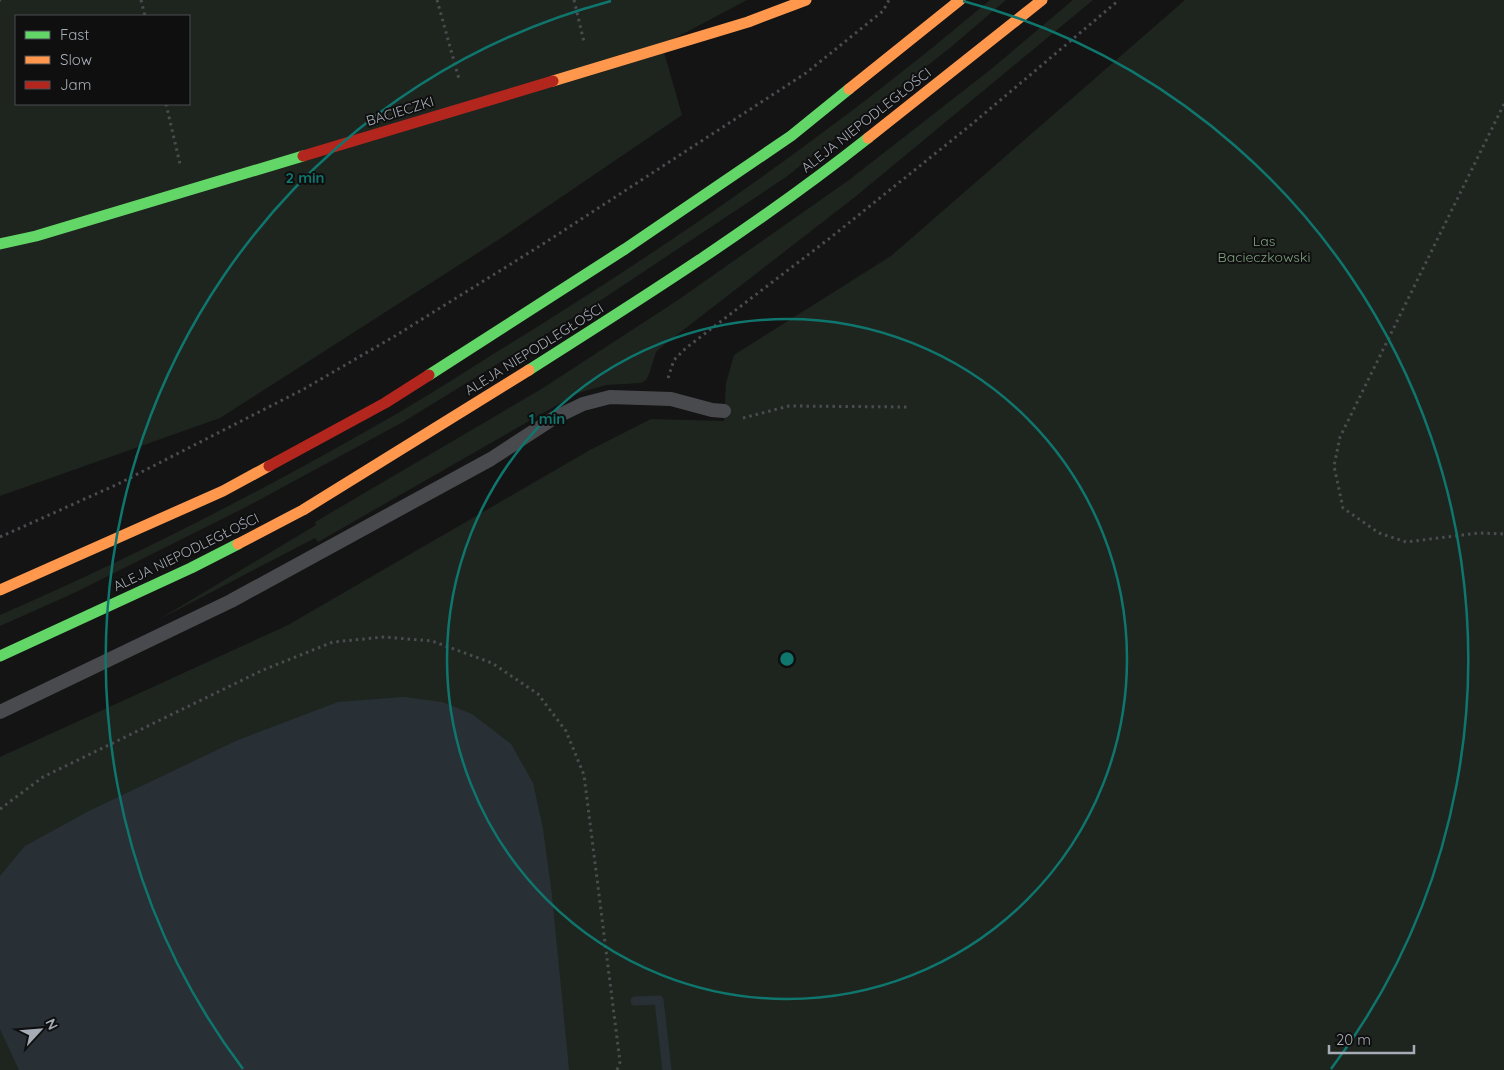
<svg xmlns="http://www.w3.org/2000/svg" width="1504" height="1070" font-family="Quicksand,sans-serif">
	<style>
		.green { fill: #1e251f; fill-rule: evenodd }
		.water { fill: #283036 }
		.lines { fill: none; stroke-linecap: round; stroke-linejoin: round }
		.stream { stroke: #283036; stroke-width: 9 }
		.path { stroke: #4a4c4f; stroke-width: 3; stroke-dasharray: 2.5 4; stroke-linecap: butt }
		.lane { stroke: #494a4d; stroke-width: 14 }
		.fast { stroke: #63d668; stroke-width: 11 }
		.slow { stroke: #ff974d; stroke-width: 11 }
		.jam { stroke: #b3261e; stroke-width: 11 }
		.ring { fill: none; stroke: #0f766e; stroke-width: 2.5 }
		.labels { text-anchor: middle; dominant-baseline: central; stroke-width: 4; stroke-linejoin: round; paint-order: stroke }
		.street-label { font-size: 14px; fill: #a6acb5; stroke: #0f0f10 }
		.park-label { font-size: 14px; fill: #7ea07d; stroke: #0f0f10 }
		.centre { fill: #0f766e; stroke: #0f0f10; stroke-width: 2.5 }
		.ring-label { font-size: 15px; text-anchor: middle; font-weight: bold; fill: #0f766e; stroke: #0f0f10; stroke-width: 4; stroke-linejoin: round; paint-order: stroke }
	</style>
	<rect width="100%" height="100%" fill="#141415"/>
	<path class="green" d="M0,0H747L662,45L682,115L501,238L220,418L0,496ZM16,16H189V104H16Z
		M990,0H1006L951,47L786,177L598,302L403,422L246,507L74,593L0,626V615C136,556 270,487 398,413C432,393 465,372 498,351C670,246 836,130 990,0Z
		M1073,0H1093L855,197L664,345L656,352L649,374L646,380L641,383L606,385L578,393L318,542L315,538L158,620L316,525L315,522L543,388L678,300L849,180L990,70Z
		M1185,0H1504V1070H0V757L288,625L590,450L651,419L724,421L726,383L734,355L891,256Z"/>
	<path class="water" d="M404,697L442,702L472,714L511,744L533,783L543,829L552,896L569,1070H19L0,1029V876L25,846L89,811L238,740L338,702Z"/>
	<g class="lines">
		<path class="stream" d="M635,1001L659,1000L667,1070"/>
		<path class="path" d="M0,0H1
			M141,0L145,16
			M437,0L459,79
			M574,0L584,42
			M166,104L180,164
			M1504,104L1340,437L1334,466L1343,508L1379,533L1406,542L1479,533L1504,534
			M668,378L674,360L686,348L830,238L972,124L1119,0
			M743,418L789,406L907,407
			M0,537L118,484L304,389L395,336L543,244L806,73L883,11L889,0
			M0,809L43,777L263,670L333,642L384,637L432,641L492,663L538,694L566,731L584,775L620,1062L617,1070"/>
		<path class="lane" d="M0,712L231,601L491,459L554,418L583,404L610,397L671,399L712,410L724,411"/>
		<path class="fast" d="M0,244L36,236L303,156
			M529,370C644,297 761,223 868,138
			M429,375L625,249L791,136L849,89
			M0,656L191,568L238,544"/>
		<path class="slow" d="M553,81L748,22L806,0
			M849,89L960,0
			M868,138L1042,0
			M238,544L303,510L529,370
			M0,590L223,491L269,466"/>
		<path class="jam" d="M303,156L553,81
			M269,466L385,403L429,375"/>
	</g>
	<g class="ring">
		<circle cx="787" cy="659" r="340"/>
		<path d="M243 1069A681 681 0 0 1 611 1M963 1A681 681 0 0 1 1331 1069"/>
	</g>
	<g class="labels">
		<g class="street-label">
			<text transform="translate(400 111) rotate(-17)">BACIECZKI</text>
			<text transform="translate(866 120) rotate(-38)">ALEJA NIEPODLEGŁOŚCI</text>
			<text transform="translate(534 349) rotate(-32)">ALEJA NIEPODLEGŁOŚCI</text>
			<text transform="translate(186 552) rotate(-26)">ALEJA NIEPODLEGŁOŚCI</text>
		</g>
		<g class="park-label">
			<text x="1264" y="241">Las<tspan x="1264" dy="16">Bacieczkowski</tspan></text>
		</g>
	</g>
	<circle cx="787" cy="659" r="8" class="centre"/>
	<g class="ring-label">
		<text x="305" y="183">2 min</text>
		<text x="547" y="424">1 min</text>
	</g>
	<rect x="15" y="15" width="175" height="90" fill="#0f0f10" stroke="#4b4e52"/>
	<rect x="25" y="31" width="25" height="8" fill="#63d668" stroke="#4b4e52"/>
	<text x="60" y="40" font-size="15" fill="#a6acb5">Fast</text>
	<rect x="25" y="56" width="25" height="8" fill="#ff974d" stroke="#4b4e52"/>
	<text x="60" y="65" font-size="15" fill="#a6acb5">Slow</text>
	<rect x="25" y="81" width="25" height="8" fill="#b3261e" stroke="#4b4e52"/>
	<text x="60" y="90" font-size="15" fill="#a6acb5">Jam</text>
	<g transform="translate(40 1030) rotate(64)" stroke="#0f0f10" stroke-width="4" paint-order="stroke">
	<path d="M0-4L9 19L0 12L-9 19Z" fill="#a6acb5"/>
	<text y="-8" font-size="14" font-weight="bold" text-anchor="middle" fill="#a6acb5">N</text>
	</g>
	<path d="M1329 1045v8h85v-8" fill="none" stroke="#a6acb5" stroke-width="2.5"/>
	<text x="1336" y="1045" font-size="15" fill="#a6acb5" stroke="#0f0f10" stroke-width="4" paint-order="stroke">20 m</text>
</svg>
